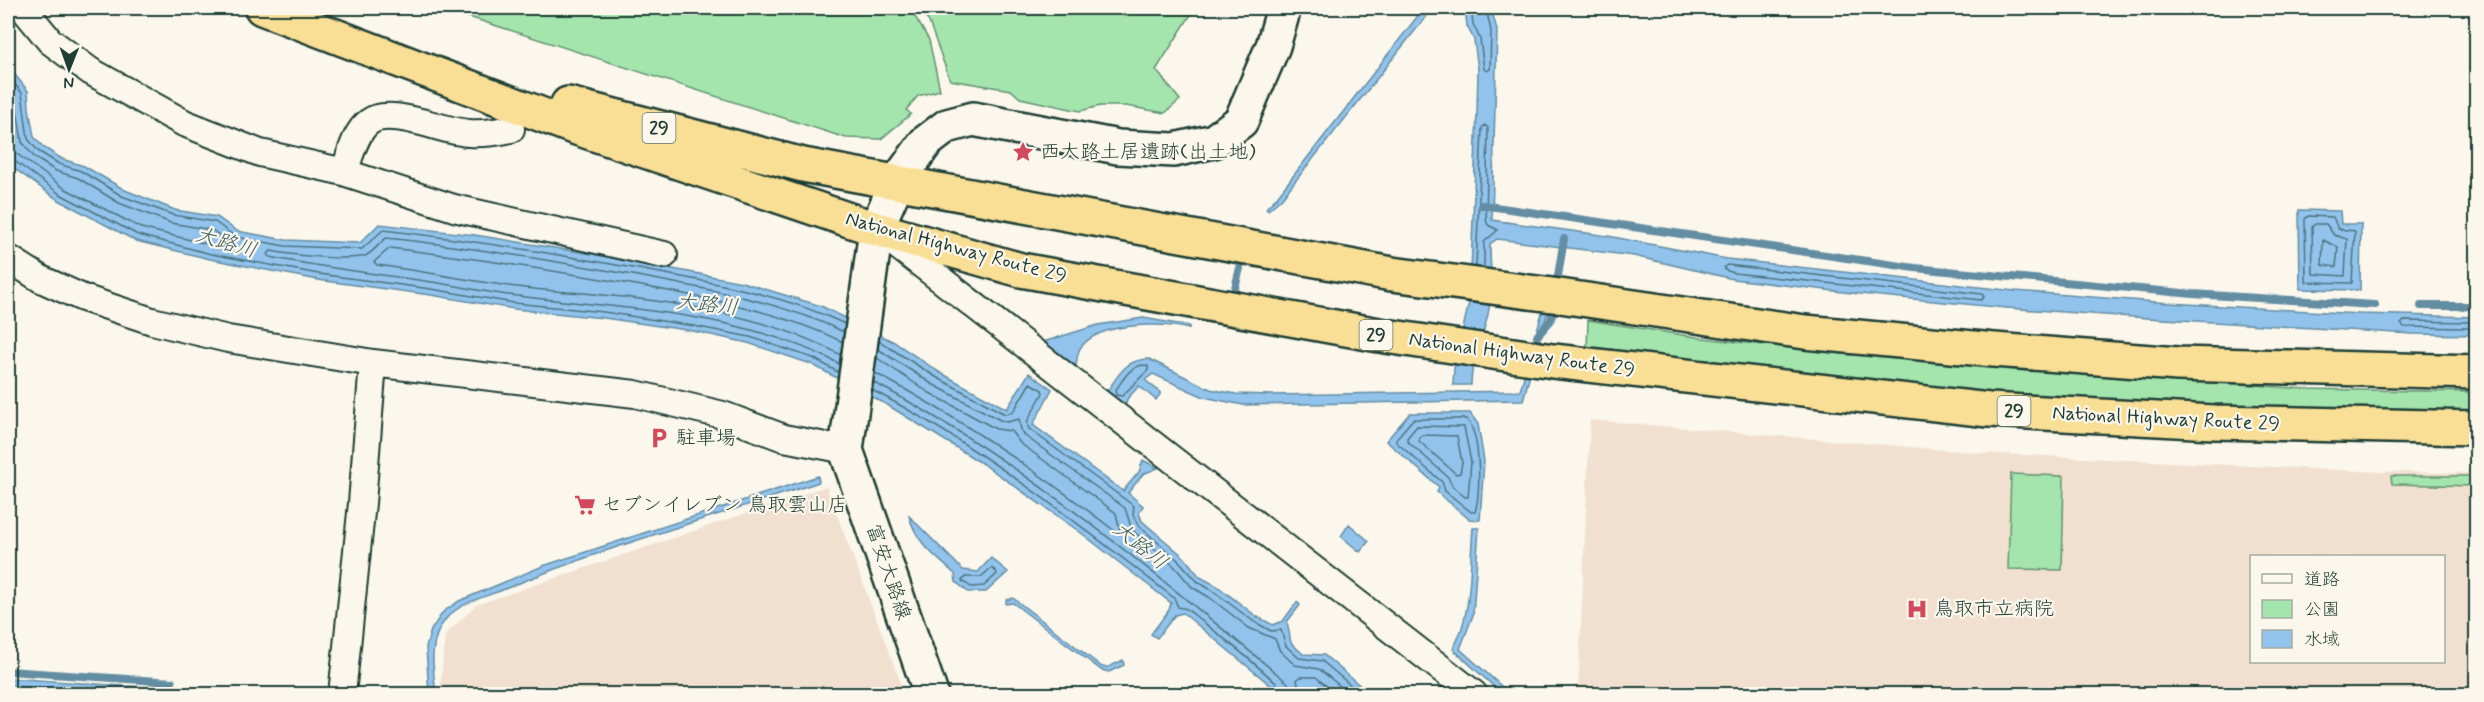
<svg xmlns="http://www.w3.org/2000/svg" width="2484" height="702" font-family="Mynerve,'Klee One',sans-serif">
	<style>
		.built { fill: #f1e0d0; fill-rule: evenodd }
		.green { fill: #a4e5ae; stroke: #629171; stroke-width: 1.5 }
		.water { fill: #91c3ed; stroke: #638da3; stroke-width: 1.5 }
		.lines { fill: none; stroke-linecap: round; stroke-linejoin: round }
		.shore { stroke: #4d737e; stroke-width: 1.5 }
		.stream { stroke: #638da3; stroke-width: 8 }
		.street-casing { stroke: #1f3d34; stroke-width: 30 }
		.secondary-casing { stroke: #1f3d34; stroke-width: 38 }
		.highway-casing { stroke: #1f3d34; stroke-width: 38 }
		.street { stroke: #fbf7ec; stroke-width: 26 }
		.secondary { stroke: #fbf7ec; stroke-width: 33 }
		.highway { stroke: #f9df96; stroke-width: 33 }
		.labels { text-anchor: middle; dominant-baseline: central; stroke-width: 4.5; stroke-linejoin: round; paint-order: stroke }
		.shield { fill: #fbf7ec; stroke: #61756b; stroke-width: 1.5 }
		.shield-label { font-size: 18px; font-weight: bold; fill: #1f3d34 }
		.poi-label { font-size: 20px; fill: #1f3d34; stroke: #fbf7ec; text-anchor: start }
		.street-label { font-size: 20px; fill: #1f3d34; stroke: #fbf7ec }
		.water-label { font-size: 21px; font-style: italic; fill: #3c5e62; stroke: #fbf7ec }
	</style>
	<rect width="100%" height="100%" fill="#fbf7ec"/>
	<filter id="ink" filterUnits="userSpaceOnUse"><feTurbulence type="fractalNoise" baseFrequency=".0167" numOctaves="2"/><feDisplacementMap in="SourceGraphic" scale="12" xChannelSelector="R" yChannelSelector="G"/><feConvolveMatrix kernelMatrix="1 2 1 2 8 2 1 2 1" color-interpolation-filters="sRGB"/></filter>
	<g filter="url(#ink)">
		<path class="built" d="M1590,420L1982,453L2381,472L2476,473V694H1578ZM2252,556H2444V662H2252Z
			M826,486L905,694H440L445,635L476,605Z"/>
		<path class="green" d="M441,8H910L929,40L940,90L918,96L906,110L911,114L881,139L846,138Z
			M919,8H1195L1156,70L1180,100L1165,113L1126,106H1100L1080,111L1020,98L1011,90L950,80L929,22Z
			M1588,320L1702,338L1845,354L2305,389L2476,392V413C2318,410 2160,404 2001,393C1863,383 1725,364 1587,348Z
			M2011,474L2064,476L2062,570L2008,569Z
			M2391,476H2476V486L2392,484Z"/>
		<path class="water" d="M1424,8H1433L1281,199L1268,210L1266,208L1276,198Z
			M1465,8H1491L1497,30L1492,220L1608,236L1727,259L2015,291L2169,303L2359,314L2476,317V335L2413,334L2147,318L2007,308L1860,294L1733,279L1634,256L1497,239L1490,244C1490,265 1493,288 1489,309C1485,334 1471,359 1471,385H1453L1454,368L1470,298L1477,112L1478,69L1474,40L1467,26Z
			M8,66L28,91L29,108L34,137L43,147L62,159L84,166L125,190L175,210L217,217L237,231L286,240L360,243L379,224L475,235L598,255L742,282L821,306L894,342L939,372L1007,409L1029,373L1052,389L1033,425L1123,491L1139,472L1143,460L1158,468L1143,474L1128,493L1143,506L1139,513L1142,521L1184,557L1200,577L1217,586L1256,616L1273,625L1283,621L1297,602L1300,605L1287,622L1291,643L1303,654L1324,655L1370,694H1281L1183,613L1175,615L1157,638L1151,634L1169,610L1171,603L1080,532L983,464L889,406L811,364L748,343L693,331L604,318L514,309L431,295L318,280L210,259L136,241L57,199L8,164Z
			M2299,210L2340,211L2341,224H2361L2360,290L2300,289Z
			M1545,302L1550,303L1523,400L1243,405L1204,397L1153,374L1145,380L1161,393L1156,400L1139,386L1127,399L1125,408L1105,394C1118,377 1124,359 1149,359L1210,389L1236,394L1272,395L1520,391Z
			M1143,318L1189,326V329C1162,322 1100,322 1081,347C1077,352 1077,360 1076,366L1043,342L1098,325Z
			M1410,413H1470L1478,424L1484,461L1480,520L1469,519L1437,492L1439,487L1386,441Z
			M818,476L819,482C714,517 607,546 505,589C485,597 458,603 445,620C428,641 433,670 436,694H429L426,647L431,630L443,612L459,601L543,566Z
			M909,516L963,570L978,572L991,558L1008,572L986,592H968L956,582L955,574C935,556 917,544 909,516Z
			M1349,524L1369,541L1360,552L1341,536Z
			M1473,528H1479L1473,615L1460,649L1510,694H1502L1453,649C1473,613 1469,569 1473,528Z
			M1013,598L1102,667H1109L1123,660L1124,665L1109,672L1101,670L1013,603L1006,604V600Z
			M8,678L244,694H128L8,686Z"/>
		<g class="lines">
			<path class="shore" d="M1471,8L1473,24L1480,39L1484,69L1487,71L1490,69L1491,31L1486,8
				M8,76L22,93L28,139L38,151L59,164L81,171L122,196L173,215L215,222L236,237L285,246L362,249L383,230C470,240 557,254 644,270C712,282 782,294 845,324
				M8,87L15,96L22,142L35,158L56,171L78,178L119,203L171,223L212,230L234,245L235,248L232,250L141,228L64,188L17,154L8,152
				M8,159L13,160L60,194L138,235L211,254L319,274L431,289L514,303L604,312L694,326L750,337L813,358L838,372
				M2308,216L2333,217L2338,229L2355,231L2352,283L2306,282L2305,219Z
				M2315,224H2326L2334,235L2347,239L2345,276L2313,274L2312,227Z
				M2323,240L2338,247L2336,267L2322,265Z
				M1727,265L1982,294L1984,297L1981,300L1734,273L1725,270L1724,267Z
				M1476,267L1482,128L1485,125L1488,128L1486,220L1488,225L1498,230L1484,242V268
				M2404,321L2468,322L2471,326L2468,328L2404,327L2401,324Z
				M879,341L936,377L1005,414L1013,412L1030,383L1042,390L1043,393L1027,422L1029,429L1134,506L1133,515L1138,525L1179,561L1197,581L1213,591L1253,621L1271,631L1281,630L1286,646L1299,658L1322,661L1361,694
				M878,349L932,384L1000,420L1007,422L1019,419L1021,430L1025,436L1125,508L1132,530L1174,566L1192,587L1209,597L1249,628L1275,639L1280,651L1295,665L1319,669L1350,694
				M841,355C773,318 680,302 603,295C574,292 545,291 517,287C470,281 423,271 377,265L374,262L390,248C474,258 558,271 642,286C711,299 779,311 843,342
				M840,364C741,312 625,309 517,296C489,293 460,286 432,282C378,274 324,268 270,257L268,254L271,251C290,255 348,261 365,256C373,253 379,243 386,238C471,247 555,261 638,276C708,289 779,301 844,332
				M1142,365L1148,366V370L1122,396L1116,395L1115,391C1124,379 1127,369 1142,365Z
				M875,373C960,418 1040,473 1116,532L1120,531L1116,513L1020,443L1011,431L996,429L928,392L877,358
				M873,382C1019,459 1145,565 1270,668L1288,683L1291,694
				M872,390C981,447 1078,523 1174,598L1178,607L1187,609C1201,621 1283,683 1284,694
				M1413,419H1466C1481,432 1481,494 1475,512H1471L1445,491L1442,482L1396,442V439Z
				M1417,426L1464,427L1471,462L1468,497H1465L1453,487L1448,477L1407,441V438Z
				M1422,435L1457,436L1462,463L1460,473L1456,474L1419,441V437Z
				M991,568L996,571L997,574L984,586L971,587L962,581L965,577H981Z
				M93,694L96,690L159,694
				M1300,694L1297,680L1300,677H1316L1336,694"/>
			<path class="stream" d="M1482,205L1915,268L2193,294L2375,305
				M1556,288L1564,239
				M1234,292L1240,268
				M2421,306H2476
				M1537,336L1551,320L1554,301
				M8,671L172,682"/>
			<defs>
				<path id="street" d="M23,8L50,41L90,71L184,123L260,153L340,171L454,208L664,255
					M344,172C350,157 355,132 369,122C390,106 444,132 469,133C484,134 497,132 511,129
					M885,236L1474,694
					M8,258L41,279L83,298L152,321L228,339L373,363L635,394L723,415L784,438L846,450
					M342,694L362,503L373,363"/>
				<path id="secondary" d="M931,694L846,450L876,229L897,182L926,142L947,126L973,119L1118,147L1174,150L1214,141L1241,121L1273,46L1284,8"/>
				<path id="highway" d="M262,8L571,126L876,229L1021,270L1379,335L1553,361L1989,410L2214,422L2476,428
					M568,104L803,165L1392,274L1560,296L1805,332L1994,350L2178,364L2476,372"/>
			</defs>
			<use href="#street" class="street-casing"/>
			<use href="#secondary" class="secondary-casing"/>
			<use href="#highway" class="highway-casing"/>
			<use href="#street" class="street"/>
			<use href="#secondary" class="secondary"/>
			<use href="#highway" class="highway"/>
		</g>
	</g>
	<defs>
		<symbol id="sight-bare" viewBox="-9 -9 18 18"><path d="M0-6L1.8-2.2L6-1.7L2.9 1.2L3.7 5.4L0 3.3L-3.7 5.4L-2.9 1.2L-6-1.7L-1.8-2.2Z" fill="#d1495b" stroke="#fbf7ec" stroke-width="2.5" paint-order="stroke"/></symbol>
		<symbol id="parking-bare" viewBox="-9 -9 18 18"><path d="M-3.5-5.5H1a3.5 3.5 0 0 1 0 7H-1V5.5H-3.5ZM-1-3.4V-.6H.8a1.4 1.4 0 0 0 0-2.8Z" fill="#d1495b" stroke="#fbf7ec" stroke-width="2.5" paint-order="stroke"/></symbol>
		<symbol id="supermarket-bare" viewBox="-9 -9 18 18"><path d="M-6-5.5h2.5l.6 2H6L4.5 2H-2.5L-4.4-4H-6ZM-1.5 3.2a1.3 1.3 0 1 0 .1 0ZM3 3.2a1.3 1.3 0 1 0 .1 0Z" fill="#d1495b" stroke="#fbf7ec" stroke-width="2.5" paint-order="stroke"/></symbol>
		<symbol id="hospital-bare" viewBox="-9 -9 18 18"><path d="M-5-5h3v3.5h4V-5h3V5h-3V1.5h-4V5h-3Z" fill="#d1495b" stroke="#fbf7ec" stroke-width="2.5" paint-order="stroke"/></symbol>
	</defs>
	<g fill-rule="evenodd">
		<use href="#sight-bare" x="1008" y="137" width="30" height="30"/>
		<use href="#parking-bare" x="644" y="423" width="30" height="30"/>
		<use href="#supermarket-bare" x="570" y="490" width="30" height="30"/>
		<use href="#hospital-bare" x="1902" y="594" width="30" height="30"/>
	</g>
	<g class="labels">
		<g class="shield">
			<rect x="642.5" y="113" width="33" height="30" rx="4.5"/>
			<rect x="1359.5" y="320" width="33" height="30" rx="4.5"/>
			<rect x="1997.5" y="396" width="33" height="30" rx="4.5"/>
		</g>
		<g class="shield-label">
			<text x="659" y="128">29</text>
			<text x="1376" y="335">29</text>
			<text x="2014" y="411">29</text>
		</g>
		<g class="poi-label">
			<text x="1040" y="152">西大路土居遺跡(出土地)</text>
			<text x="676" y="438">駐車場</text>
			<text x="602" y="505">セブンイレブン 鳥取雲山店</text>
			<text x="1934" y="609">鳥取市立病院</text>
		</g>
		<g class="street-label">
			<text transform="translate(956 248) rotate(15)">National Highway Route 29</text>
			<text transform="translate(1522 355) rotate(8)">National Highway Route 29</text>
			<text transform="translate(2166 419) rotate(3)">National Highway Route 29</text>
			<text transform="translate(888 572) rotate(71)">富安大路線</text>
		</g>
		<g class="water-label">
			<text transform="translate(226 243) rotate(16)">大路川</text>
			<text transform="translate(707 305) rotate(6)">大路川</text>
			<text transform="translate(1140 546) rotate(39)">大路川</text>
		</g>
	</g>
	<rect width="2484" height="702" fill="none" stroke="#fbf7ec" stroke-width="30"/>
	<rect x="15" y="15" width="2454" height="672" fill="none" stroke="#1f3d34" stroke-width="2" filter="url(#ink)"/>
	<rect x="2250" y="555" width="195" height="108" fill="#fbf7ec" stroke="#a3ada2" stroke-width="1.5"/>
	<rect x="2262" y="574" width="30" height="9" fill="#fbf7ec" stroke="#a3ada2" stroke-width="1.5"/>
	<text x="2304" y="585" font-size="18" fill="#1f3d34">道路</text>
	<rect x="2262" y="600" width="30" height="18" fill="#a4e5ae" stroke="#a3ada2" stroke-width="1.5"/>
	<text x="2304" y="615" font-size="18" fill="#1f3d34">公園</text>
	<rect x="2262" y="630" width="30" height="18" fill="#91c3ed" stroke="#a3ada2" stroke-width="1.5"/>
	<text x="2304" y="645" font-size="18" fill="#1f3d34">水域</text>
	<g transform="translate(69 69) rotate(181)" stroke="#fbf7ec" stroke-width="4.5" paint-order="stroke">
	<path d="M0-4.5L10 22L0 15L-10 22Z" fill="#1f3d34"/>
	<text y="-9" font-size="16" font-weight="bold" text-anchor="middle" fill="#1f3d34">N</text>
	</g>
</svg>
